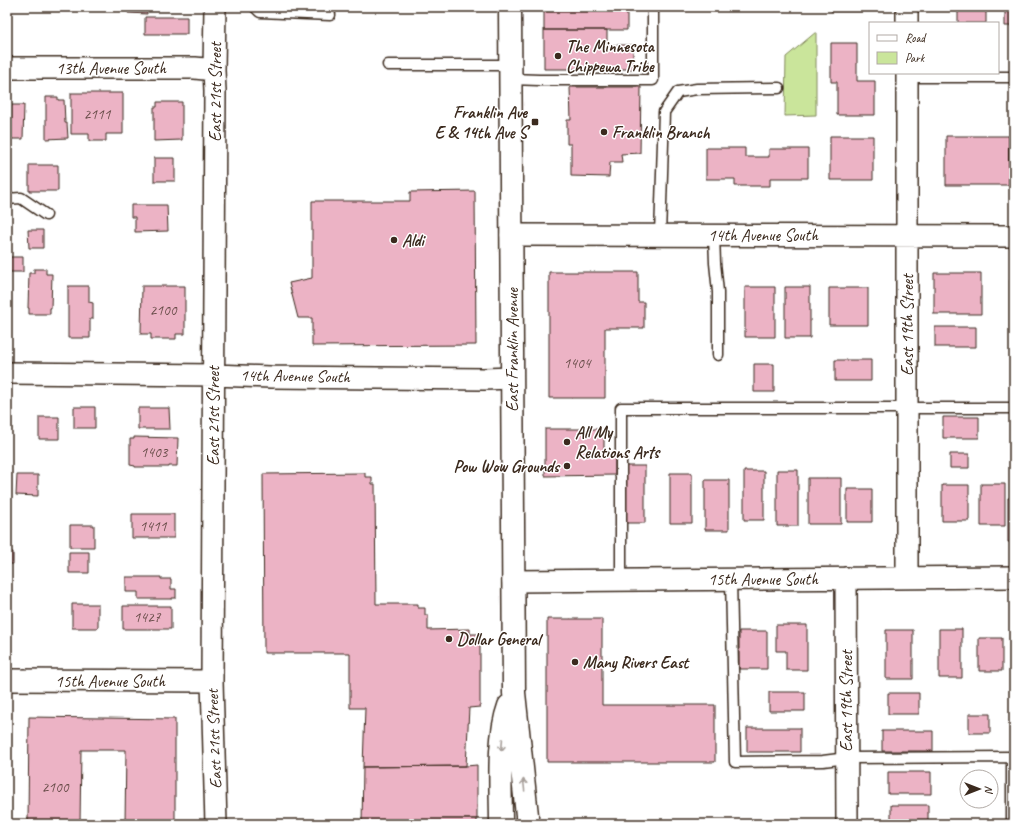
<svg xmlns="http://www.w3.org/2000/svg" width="1021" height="831" font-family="Caveat,sans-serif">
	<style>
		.green { fill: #cae59b; stroke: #82885c }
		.building { fill: #ecb3c5; stroke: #3b2a1e }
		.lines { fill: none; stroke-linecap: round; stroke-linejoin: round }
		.lane-casing { stroke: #3b2a1e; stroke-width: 13 }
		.street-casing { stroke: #3b2a1e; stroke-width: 24 }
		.secondary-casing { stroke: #3b2a1e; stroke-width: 25 }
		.lane { stroke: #fff; stroke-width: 10 }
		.street { stroke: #fff; stroke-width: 21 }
		.secondary { stroke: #fff; stroke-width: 22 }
		.oneway { stroke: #a79f9a }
		.poi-dot { fill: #3b2a1e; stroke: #fff; stroke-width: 1.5 }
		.labels { text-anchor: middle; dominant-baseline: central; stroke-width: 3; stroke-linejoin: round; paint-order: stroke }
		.number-label { font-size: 15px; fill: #674c48 }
		.poi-label { font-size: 17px; font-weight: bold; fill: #3b2a1e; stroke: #fff; text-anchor: start }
		.street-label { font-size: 17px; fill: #3b2a1e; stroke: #fff }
	</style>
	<rect width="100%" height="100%" fill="#fff"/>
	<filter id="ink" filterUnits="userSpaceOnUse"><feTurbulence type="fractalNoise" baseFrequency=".025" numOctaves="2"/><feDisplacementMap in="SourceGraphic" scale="8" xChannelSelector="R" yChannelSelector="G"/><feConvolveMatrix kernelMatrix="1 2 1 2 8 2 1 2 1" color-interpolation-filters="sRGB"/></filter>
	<g filter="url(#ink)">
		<path class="green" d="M816,32V115L785,116L786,57Z"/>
		<path class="building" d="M128,7H147V14L128,13Z
			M544,7H627V30H544Z
			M831,7H874V11H831Z
			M958,7H986V23H958Z
			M1005,7H1014V26H1005Z
			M145,17H187V34H145Z
			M544,30H607V45H633V69H544Z
			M831,43H857V81H875V115H837V82H831Z
			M570,87H641L640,153L621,154L622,162H610L609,177L571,176V144H567V120H571Z
			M71,93H123V134H106V141H89V134H71Z
			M46,97H58V100H64L65,123H67L68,138L46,139Z
			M157,102H182V140L154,141V107H157Z
			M7,105H24L23,139H9V131H7Z
			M830,136H873V180H830Z
			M946,136H1009V185H946Z
			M1009,136H1014V185H1009Z
			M7,143H11V152H7Z
			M706,148H745V157H769V149H808V178H770V186H735V179H706Z
			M154,158H175V181H154Z
			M29,165H58V191H29Z
			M475,191L476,345L312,346V318H298L289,283L312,278V201H410V192Z
			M131,205H167L168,231L135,232V217H131Z
			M28,230H43V248H29Z
			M7,257H23V272H7Z
			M34,269H46V274H52L51,308H50V314H29V308H28L29,273H34Z
			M549,272H638V302H644V328H605V398H549Z
			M934,273H981V314H934Z
			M1010,280H1014V328H1010Z
			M68,286H89V302L93,303V319H90V338H68Z
			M142,286H185V334H176V339H151V334H141Z
			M745,287H775V337H745Z
			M785,287H810V338H785Z
			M829,288H868V325H829Z
			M935,327H976V347H935Z
			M835,360H871V381H835Z
			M754,364H774V392H754Z
			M74,407H95V428H74Z
			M138,408H169L170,429H138Z
			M39,417H59V439H39Z
			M943,417H979V438H943Z
			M545,429H604V453H615V475L545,476Z
			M134,437L178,438L177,466H169V467H135V466L130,465V439H134Z
			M950,454H969V468H950Z
			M625,466H645V523H625Z
			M777,470H798V526H777Z
			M744,471H764V520H744Z
			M365,473V477H372V484H375L376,604H418V608H425V615H428V630L470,629V634H478V640H480V707L469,708L466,766L363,767L365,708H350V653H264L263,474Z
			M670,473H692V523H670Z
			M17,475H38V496L16,495Z
			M808,478H841V524H808Z
			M705,480H729V530H705Z
			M981,484H1005V526H981Z
			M942,485H969V521H942Z
			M847,489H872V522H847Z
			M1008,498H1014V542H1008Z
			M132,514H174V538H132Z
			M70,525H94V547H70Z
			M7,552H13V564H7V565Z
			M69,552H89V573H69Z
			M126,577H161V579H171V589H176V598H172V599H138V592H126Z
			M72,604H98V628H72Z
			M123,606H171V629H123Z
			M547,619H602V705H715V762H547Z
			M776,625H807V670H786V651H776Z
			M939,629H962V678H939Z
			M886,630H913V679H886Z
			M739,631H767V669H739Z
			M979,638H1002V671H979Z
			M769,692H805V711H769Z
			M888,693H919V714H888Z
			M969,714H990V733H969Z
			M29,717L175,719V824H125L126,750H81L80,824H28Z
			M747,728H800V752H747Z
			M882,731H933V751H882Z
			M477,765V824H362L363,767L466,766Z
			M888,772H931V794H888Z
			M891,805H928V824H891Z"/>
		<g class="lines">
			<defs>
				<path id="lane" d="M255,7L260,12L330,15
					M388,65H510
					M907,77H1014
					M511,79L539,80H653V7
					M7,199L21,198L46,215
					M660,235L664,112L678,92L697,89L779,88
					M714,235L715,263L718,292V355
					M731,579L735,762L823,761L847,758L1014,757
					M621,580V408H1014
					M1012,757V824"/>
				<path id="street" d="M215,7L214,70L215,91L212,681L216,824
					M907,7V23
					M7,68H195L214,70
					M907,73V578
					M511,235L1014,236
					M7,373L214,375L271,377L484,379L512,378
					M846,578L847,824
					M513,581L1014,577
					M7,680L212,681"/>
				<path id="secondary" d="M510,7L514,693L527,815V824
					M501,824C501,788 497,739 509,706"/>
			</defs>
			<use href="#lane" class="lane-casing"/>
			<use href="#street" class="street-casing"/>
			<use href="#secondary" class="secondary-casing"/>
			<use href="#lane" class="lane"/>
			<use href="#street" class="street"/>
			<use href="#secondary" class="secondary"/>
		</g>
		<defs><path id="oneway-shaft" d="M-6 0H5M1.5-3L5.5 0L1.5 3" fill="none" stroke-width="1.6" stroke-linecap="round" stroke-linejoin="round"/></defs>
		<g class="oneway">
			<use href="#oneway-shaft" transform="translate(502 745) rotate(94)"/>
			<use href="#oneway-shaft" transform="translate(524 785) rotate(-96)"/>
		</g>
	</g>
	<g class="poi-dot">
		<circle cx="558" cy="56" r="4"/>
		<rect x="531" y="118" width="8" height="8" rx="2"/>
		<circle cx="604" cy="132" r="4"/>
		<circle cx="394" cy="240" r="4"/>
		<circle cx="567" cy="442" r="4"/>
		<circle cx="567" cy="466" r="4"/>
		<circle cx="449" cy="639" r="4"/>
		<circle cx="575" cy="662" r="4"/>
	</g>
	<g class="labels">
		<g class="number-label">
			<text x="97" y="114">2111</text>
			<text x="163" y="310">2100</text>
			<text x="577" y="363">1404</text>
			<text x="154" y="452">1403</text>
			<text x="153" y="526">1411</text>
			<text x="147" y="617">1427</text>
			<text x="55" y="787">2100</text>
		</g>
		<g class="poi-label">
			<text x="566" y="46">The Minnesota<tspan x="566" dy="20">Chippewa Tribe</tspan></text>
			<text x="527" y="112" text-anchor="end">Franklin Ave<tspan x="527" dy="20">E &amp; 14th Ave S</tspan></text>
			<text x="612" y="132">Franklin Branch</text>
			<text x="402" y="240">Aldi</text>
			<text x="575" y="432">All My<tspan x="575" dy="20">Relations Arts</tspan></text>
			<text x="559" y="466" text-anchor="end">Pow Wow Grounds</text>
			<text x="457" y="639">Dollar General</text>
			<text x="583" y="662">Many Rivers East</text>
		</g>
		<g class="street-label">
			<text x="111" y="68">13th Avenue South</text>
			<text transform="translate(215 92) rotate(-90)">East 21st Street</text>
			<text x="763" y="235">14th Avenue South</text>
			<text transform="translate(907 325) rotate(-90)">East 19th Street</text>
			<text transform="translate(512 350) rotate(-90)">East Franklin Avenue</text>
			<text transform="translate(295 376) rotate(1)">14th Avenue South</text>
			<text transform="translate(213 416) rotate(-90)">East 21st Street</text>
			<text x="763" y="579">15th Avenue South</text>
			<text x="110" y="681">15th Avenue South</text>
			<text transform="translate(846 701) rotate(-90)">East 19th Street</text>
			<text transform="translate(214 739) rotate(-92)">East 21st Street</text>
		</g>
	</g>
	<rect width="1021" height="831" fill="none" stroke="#fff" stroke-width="24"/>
	<rect x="12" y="12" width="997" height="807" fill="none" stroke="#3b2a1e" stroke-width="1.5" filter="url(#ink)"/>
	<rect x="869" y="22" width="130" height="52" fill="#ffffff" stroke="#b1aaa5"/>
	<rect x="877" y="35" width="20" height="6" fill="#ffffff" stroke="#b1aaa5"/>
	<text x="905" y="42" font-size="12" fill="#3b2a1e">Road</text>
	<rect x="877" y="52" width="20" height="12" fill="#cae59b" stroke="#b1aaa5"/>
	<text x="905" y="62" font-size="12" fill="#3b2a1e">Park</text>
	<g transform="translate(979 789) rotate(90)"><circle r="19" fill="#ffffff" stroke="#b1aaa5"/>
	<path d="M0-3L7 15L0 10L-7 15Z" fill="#3b2a1e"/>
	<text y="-6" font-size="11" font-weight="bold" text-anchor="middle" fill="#3b2a1e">N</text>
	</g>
</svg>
